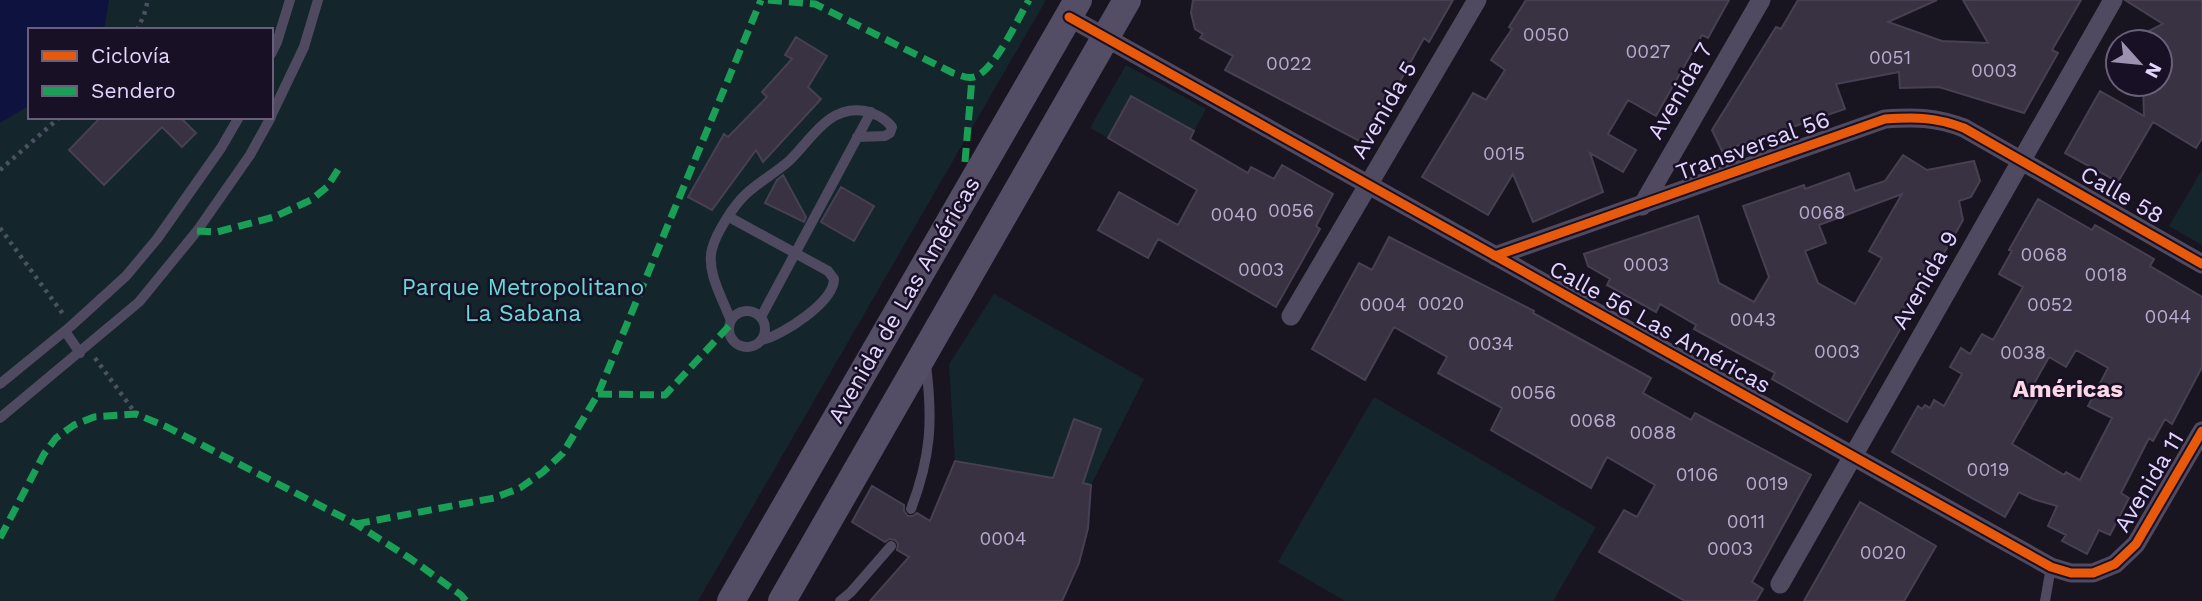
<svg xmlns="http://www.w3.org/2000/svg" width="2202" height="601" font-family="'Work Sans',sans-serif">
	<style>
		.green { fill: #14262c; fill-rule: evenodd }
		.water { fill: #0d133e }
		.building { fill: #393242; stroke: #474053; stroke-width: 2; fill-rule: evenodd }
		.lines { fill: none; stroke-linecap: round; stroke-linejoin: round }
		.path { stroke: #4b5161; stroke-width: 4.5; stroke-dasharray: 3.5 5; stroke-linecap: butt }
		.service { stroke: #4f4a60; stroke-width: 10 }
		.minor { stroke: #4f4a60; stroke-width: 19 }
		.secondary { stroke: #544d66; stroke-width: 28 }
		.quiet { stroke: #1a9f57; stroke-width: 7; stroke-dasharray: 14 7; stroke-linecap: butt }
		.cycleway-casing { stroke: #181025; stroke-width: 13 }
		.cycleway { stroke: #e8590c; stroke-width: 9 }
		.labels { text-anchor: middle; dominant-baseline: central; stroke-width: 5; stroke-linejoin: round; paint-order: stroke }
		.number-label { font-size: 19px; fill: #b8acce }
		.street-label { font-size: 23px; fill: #e3d5fd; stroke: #181025 }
		.park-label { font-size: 23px; fill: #63dbda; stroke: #181025 }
		.neighbourhood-label { font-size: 24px; font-weight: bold; fill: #fed7e6; stroke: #181025 }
	</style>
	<rect width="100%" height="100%" fill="#191520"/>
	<path class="green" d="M0,0H1046L698,601H0ZM30,30H271V117H30Z
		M1126,65L1206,109L1194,131L1132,96L1108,138L1090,128Z
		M2202,170V245L2169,226Z
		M994,294L1144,379L1091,485L955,461L949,364Z
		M1374,397L1596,527L1553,601H1345L1278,562Z"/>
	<path class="water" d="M0,0H109L104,30H30V105L0,123Z"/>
	<path class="building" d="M1193,0H1453L1429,42L1424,38L1365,144L1225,70L1233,56L1200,38L1203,34L1195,29L1191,13Z
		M1526,0H1729L1708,38L1702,35L1656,116L1628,100L1608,134L1636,150L1623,172L1590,153L1603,192L1533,222L1513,174L1488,215L1422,177L1473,93L1486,100L1505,70L1491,60L1512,29L1509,27Z
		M1798,0H1937L1888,22L1942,41L1988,43L1963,0H2081L2052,50L2058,53L2024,113L1939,87L1900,88L1899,72L1836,84L1845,109L1722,151L1712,130L1776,27L1781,29Z
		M2125,0H2202V138L2196,148L2153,122L2118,182L2065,153L2100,91L2144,116L2143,84H2160V42H2127L2163,24Z
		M796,37L827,56L808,87L821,99L763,162L756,150L712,210L688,197L724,134L728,137L767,97L762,92L792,59L785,55Z
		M1131,96L1194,131L1190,139L1248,173L1251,167L1274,179L1282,165L1333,194L1316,226L1320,229L1276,307L1158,239L1148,258L1098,230L1119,192L1178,225L1197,190L1108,138Z
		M101,117H180L196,133L182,147L162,127L104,185L69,150Z
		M1903,155L1927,170L1974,161L1980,181L1971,197L1959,201L1963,220L1847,422L1772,379L1775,373L1694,329L1696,325L1660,304L1656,312L1607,285L1610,279L1588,266L1584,254L1698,216L1719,283L1754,302L1769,277L1743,206L1804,185L1805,189L1849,173L1855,191L1885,181ZM1902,194L1869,251L1882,258L1855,304L1818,283L1805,251L1826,243L1819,225Z
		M783,175L806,217L804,222L765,203L777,180Z
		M841,187L874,206L854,241L821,222Z
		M2038,199L2092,230L2095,225L2154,259L2150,266L2202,297V367L2172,424L2165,419L2153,441L2149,438L2121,493L2129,498L2110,535L2099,530L2087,554L2062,541L2066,535L2048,526L2057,506L2033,499L2019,492L2005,517L1892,452L1918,406L1922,409L1925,405L1930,408L1934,400L1944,406L1962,374L1950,367L1961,348L1970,354L1982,334L1993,340L2023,287L1999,274L2012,251L2009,250ZM2076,350L2108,368L2088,406L2112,418L2080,480L2066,472L2064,475L2012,444L2040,395L2031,389L2049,357L2066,367Z
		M1389,237L1534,311L1533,313L1651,378L1643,393L1691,420L1695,413L1811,475L1752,582L1763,589L1756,601H1685L1599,552L1624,510L1637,517L1655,485L1607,457L1591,488L1491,430L1502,408L1438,373L1447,357L1394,327L1365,380L1312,349L1359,263L1372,270Z
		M1074,419L1101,429L1083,483L1091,485L1088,528L1079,563L1062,601H870L909,557L897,550L898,544L895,540L889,539L885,542L852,522L872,486L904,505V511L908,516H913L917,513L930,521L955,461L1053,478Z
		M1860,502L1936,546L1904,601H1804Z"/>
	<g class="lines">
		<path class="path" d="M137,30L144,15L148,0
			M0,170L60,117
			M0,228L63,314
			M95,358L136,414"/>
		<path class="service" d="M271,54L277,42L290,0
			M271,116L304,47L318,0
			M729,217L828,271L834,279C834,302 783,335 762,340
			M729 329a18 18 0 1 1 36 0a18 18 0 1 1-36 0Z
			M761,317L871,112
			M731,321C723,299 706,272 712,249C716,233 734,205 746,194C759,182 775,173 789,161C811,140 829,104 865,111C875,113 886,119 892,127L890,133L885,136L857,137
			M65,331L80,353
			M0,384L71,326L126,276L157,239L221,148L239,117
			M0,418L139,302L197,231L250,155L271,117
			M911,509C931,456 933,421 926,365
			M840,601L851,592L891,546
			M2045,601L2051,567"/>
		<path class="minor" d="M1069,17L2051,567L2071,573H2093L2115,564L2136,544L2202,431
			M1642,206L1761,0
			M1495,256L1885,119C1916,117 1935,117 1964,128L2202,264
			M1291,316L1477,0
			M1780,584L2113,0"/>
		<path class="secondary" d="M731,601L1078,0
			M782,601L1127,0"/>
		<path class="quiet" d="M768,0L815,4L953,73C960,75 967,79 974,77C994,72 1018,18 1029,0
			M965,162L972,78
			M197,231L217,232L274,217L311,200L327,187L341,165
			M598,394L665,395L729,326
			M356,524L494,498L520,488L543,472L563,453L598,394L761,0
			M0,538L44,454L56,438L74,425L94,417L136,414L167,427L356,524L411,559L461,595L466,601"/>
		<defs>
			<path id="cycleway" d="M1069,17L2051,567L2071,573H2093L2115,564L2136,544L2202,431
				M1495,256L1885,119C1916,117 1935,117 1964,128L2202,264"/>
		</defs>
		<use href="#cycleway" class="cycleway-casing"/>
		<use href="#cycleway" class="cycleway"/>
	</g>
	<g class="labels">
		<g class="number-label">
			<text x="1546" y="34">0050</text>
			<text x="1648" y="51">0027</text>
			<text x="1890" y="57">0051</text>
			<text x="1289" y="63">0022</text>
			<text x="1994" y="70">0003</text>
			<text x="1504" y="153">0015</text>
			<text x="1291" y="210">0056</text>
			<text x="1822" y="212">0068</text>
			<text x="1234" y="214">0040</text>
			<text x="2044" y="254">0068</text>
			<text x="1646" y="264">0003</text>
			<text x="1261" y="269">0003</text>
			<text x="2106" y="274">0018</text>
			<text x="1441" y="303">0020</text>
			<text x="1383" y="304">0004</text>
			<text x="2050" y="304">0052</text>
			<text x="2168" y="316">0044</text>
			<text x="1753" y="319">0043</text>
			<text x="1491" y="343">0034</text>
			<text x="1837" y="351">0003</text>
			<text x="2023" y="352">0038</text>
			<text x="1533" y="392">0056</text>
			<text x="1593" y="420">0068</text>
			<text x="1653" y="432">0088</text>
			<text x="1988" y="469">0019</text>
			<text x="1697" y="474">0106</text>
			<text x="1767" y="483">0019</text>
			<text x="1746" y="521">0011</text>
			<text x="1003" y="538">0004</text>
			<text x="1730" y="548">0003</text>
			<text x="1883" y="552">0020</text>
		</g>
		<g class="street-label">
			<text transform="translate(1680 91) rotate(-60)">Avenida 7</text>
			<text transform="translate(1384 110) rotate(-60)">Avenida 5</text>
			<text transform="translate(1753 146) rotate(-20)">Transversal 56</text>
			<text transform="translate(2122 195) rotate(30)">Calle 58</text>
			<text transform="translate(1925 280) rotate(-60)">Avenida 9</text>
			<text transform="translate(904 300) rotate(-60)">Avenida de Las Américas</text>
			<text transform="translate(1660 327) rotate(29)">Calle 56 Las Américas</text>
			<text transform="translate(2149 482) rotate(-59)">Avenida 11</text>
		</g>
		<g class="park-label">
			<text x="523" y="287">Parque Metropolitano<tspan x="523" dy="26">La Sabana</tspan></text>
		</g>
		<g class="neighbourhood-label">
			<text x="2068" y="389">Américas</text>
		</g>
	</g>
	<rect x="28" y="28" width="245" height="91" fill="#181025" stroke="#695f7b" stroke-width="2"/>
	<rect x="42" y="51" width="35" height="10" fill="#e8590c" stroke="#695f7b" stroke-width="2"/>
	<text x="91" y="63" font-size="21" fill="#e3d5fd">Ciclovía</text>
	<rect x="42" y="86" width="35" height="10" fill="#1a9f57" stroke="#695f7b" stroke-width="2"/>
	<text x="91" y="98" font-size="21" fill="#e3d5fd">Sendero</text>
	<g transform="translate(2139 63) rotate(117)"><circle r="33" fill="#181025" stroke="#695f7b" stroke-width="2"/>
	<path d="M0-5L12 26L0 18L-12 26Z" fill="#9c92b0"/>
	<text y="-10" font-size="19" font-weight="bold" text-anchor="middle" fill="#e3d5fd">N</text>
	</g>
</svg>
